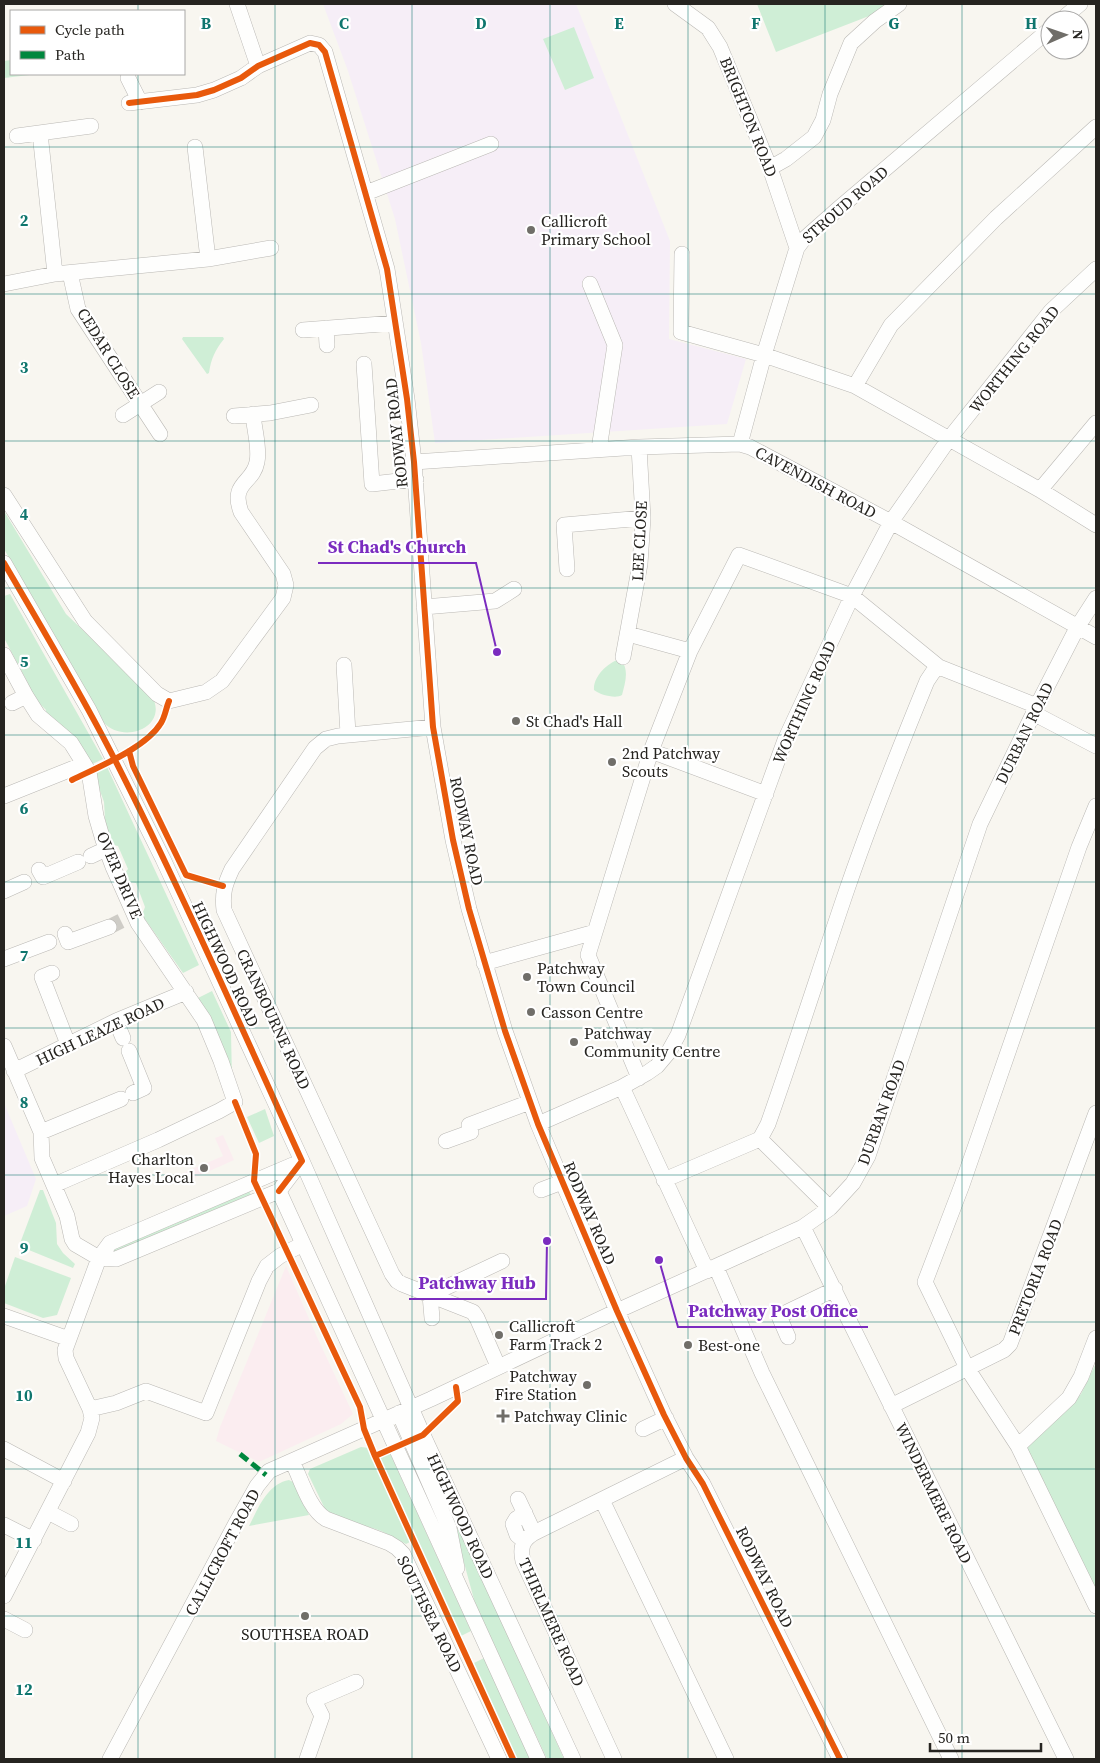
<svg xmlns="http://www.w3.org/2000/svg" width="1100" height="1763" font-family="'Source Serif 4',serif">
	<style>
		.commercial { fill: #fbedf0 }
		.education { fill: #f6eef7 }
		.green { fill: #cfeed6 }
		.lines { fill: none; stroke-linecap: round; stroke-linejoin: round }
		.minor-tunnel { stroke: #ceccc6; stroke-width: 15; stroke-dasharray: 15 8; stroke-linecap: butt }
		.minor-casing { stroke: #bab8b4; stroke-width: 16 }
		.minor { stroke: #fefefd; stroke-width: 15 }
		.quiet { stroke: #00873e; stroke-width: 5; stroke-dasharray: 10 5; stroke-linecap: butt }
		.cycleway-casing { stroke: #fff; stroke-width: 9 }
		.cycleway { stroke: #e8590c; stroke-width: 6 }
		.grid { fill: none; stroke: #0f766e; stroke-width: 1; stroke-opacity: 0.55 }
		.poi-dot { fill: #706e69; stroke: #fff; stroke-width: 2 }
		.labels { text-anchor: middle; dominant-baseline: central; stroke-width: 4.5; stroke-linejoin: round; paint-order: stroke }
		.street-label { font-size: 16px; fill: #262420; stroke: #fff }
		.poi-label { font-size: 16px; fill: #262420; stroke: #fff; text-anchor: start }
		.grid-label { font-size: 16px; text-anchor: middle; font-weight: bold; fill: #0f766e; stroke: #fff; stroke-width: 4.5; stroke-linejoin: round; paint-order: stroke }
		.leader { fill: none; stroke: #7b2cbf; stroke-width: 2 }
		.callout-dot { fill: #7b2cbf; stroke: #fff; stroke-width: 2 }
		.callout-label { font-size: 18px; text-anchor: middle; font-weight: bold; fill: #7b2cbf; stroke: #fff; stroke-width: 4.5; stroke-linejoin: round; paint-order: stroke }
	</style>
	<rect width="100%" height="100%" fill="#f8f6f0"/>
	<path class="commercial" d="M223,1135L234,1160L178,1185L174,1177L223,1156L215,1138Z
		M286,1266L317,1337L353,1414L341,1424L259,1462L216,1441L220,1427Z"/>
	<path class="education" d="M323,4H576L670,241L669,339L746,359L727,424L435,443L421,343L395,219L348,71Z
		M4,1103L36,1179L27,1206L4,1216Z"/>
	<path class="green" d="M757,4H890L882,11L776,52Z
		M574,27L594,78L565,90L543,39Z
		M11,60V74H38L4,78V61Z
		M183,337H223L224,339C215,350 211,359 209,373L207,374L182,339Z
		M4,511L66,614L152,696C169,727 124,745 103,722L4,549Z
		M10,594L103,759L88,766L45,716L46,710L26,690L28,683L4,638V596Z
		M620,659C630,669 625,683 622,695C616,699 600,695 594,690C593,677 607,663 620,659Z
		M107,767L199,965L183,973L142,915L145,907L136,883L125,881L123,875L128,869L118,846L109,844L105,819L104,802L94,774Z
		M212,991L231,1032L232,1080L198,998Z
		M265,1109L274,1136L259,1143L247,1117Z
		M40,1190H43L56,1223L57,1244L63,1253L75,1264L73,1268L19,1246Z
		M249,1190L251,1196L111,1256L109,1251Z
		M15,1257L71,1278L57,1315L43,1318L4,1303V1289Z
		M1096,1363V1595L1025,1449L1081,1394Z
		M361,1447L369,1448L410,1542L406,1544C398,1540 390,1535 381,1531C363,1524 340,1522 325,1509L310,1478L308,1474L310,1469Z
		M389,1451L471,1631L459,1637L377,1457Z
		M289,1480L295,1483L309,1515L249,1526C258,1509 267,1484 289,1480Z
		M459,1528L564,1759H547L475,1603L455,1530Z
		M484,1658L530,1759H515L472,1664Z"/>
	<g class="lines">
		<path class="minor-tunnel" d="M109,927L121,921"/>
		<defs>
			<path id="minor" d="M237,4L258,66
				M675,4L708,28L720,47L770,168L797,248
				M1061,20L1080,4
				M128,78L140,102
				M129,103L197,95L214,90L241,78L258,66L310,43L319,45L325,52L387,269L407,399L414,462L433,727L453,840L469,909L505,1031L538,1124L617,1311L664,1415L686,1458L703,1484L840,1759
				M40,133L55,274
				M17,136L91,126
				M195,147L208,259
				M770,168L786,159L814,137L823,120L830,94L851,43L875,21L899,4
				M366,193L491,144
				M682,254L681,332L764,355L855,386L1040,490L1096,525
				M70,273L78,309L160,434
				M4,284L55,274L208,259L271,248
				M590,284L615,345L599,449
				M326,328L327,345
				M303,330L395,323
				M364,364L372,484L416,479
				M855,386L891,325L996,218L1096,127
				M123,415L159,392
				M234,416L270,413L311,405
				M740,444L764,355L797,248L803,240L838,209L1050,29
				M414,462L639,447L740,444L750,447L891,522L1096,637
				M1040,490L1096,423
				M4,495L85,621L157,694L169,701L206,692L222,681L283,598L286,585L283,574L241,512C230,482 253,484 257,462C260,448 254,429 253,414
				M4,563L89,710L163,859L302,1161L423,1435L573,1759
				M567,569L564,525L643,518
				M424,607L495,601L514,589
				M628,634L690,651
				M4,655L26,696L38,715L71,743L89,772L96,816L103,840L113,867L138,923L204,1020L221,1061L235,1102L219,1111L158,1140L54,1185
				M623,657L640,564L643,518L639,447
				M344,665L348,734
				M12,703L26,696
				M1033,713L1096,746
				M433,727L338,736L326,739L315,748L232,869C225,884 222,893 224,910L392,1274L397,1281L402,1284L473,1312L477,1318L498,1366
				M766,794L651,751L690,651L739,555L852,596L939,667L1037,706
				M4,796L84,764
				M1096,806L1079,847L962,1185L925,1282L967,1368L1018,1446L1096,1606
				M91,856L106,849
				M39,870L43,877L78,862
				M4,891L24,882
				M65,934L68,942L109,927
				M4,959L49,942
				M484,963L595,932
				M52,973L42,977L68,1044
				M116,1021L123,1038
				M4,1046L41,1132L42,1158L67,1216L72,1239L75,1244L99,1258L116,1259L279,1191L301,1162
				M129,1051L144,1088L133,1093
				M14,1071L116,1021L186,992
				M639,1078L588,955L651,751
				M622,1087L707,1271
				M538,1124L622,1087L647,1073L657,1066L668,1053L678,1035L785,740L852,596L891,522L949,439L1051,311L1096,269
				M41,1132L121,1099
				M760,1139L830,1208
				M446,1141L471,1132L469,1125L530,1102
				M664,1180L760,1139L768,1124C794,1050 818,975 843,901C868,827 897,754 927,681L933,672L939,667
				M541,1190L562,1182
				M279,1191L538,1759
				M803,1227L1066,1759
				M716,1267L762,1373L951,1759
				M4,1316L69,1339
				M432,1318L430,1295L502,1261
				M788,1337L779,1316L835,1289
				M891,1406L1004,1350L1010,1344L1096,1113
				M90,1409L116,1403L146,1391L206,1413L259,1281L267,1266L280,1256L303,1244
				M399,1413L449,1528L457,1568
				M643,1429L666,1418
				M1018,1446L1069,1398L1081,1377L1096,1338
				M4,1449L64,1481
				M292,1461C301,1479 309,1509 326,1519L389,1543L397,1548L403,1554L499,1759
				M518,1499L534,1533
				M602,1500L726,1759
				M48,1512L71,1524
				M4,1525L34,1540
				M524,1541L517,1535L513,1524L516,1519L525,1513
				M4,1596L88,1433L92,1418L90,1409L66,1358L65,1350L99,1258L110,1243L302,1161
				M4,1619L25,1630
				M110,1759L235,1525L257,1486L269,1471L431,1399L617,1311L803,1227L830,1208L853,1183L868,1156L980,824L1037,706L1078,626L1096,598
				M307,1759L322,1716L314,1700L356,1682
				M614,1759L523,1561C520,1548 522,1540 534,1533L686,1458"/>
		</defs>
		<use href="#minor" class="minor-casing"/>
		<use href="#minor" class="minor"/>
		<path class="quiet" d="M240,1454L266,1475"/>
		<defs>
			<path id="cycleway" d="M129,103L197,95L214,90L241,78L258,66L310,43L319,45L325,52L387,269L407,399L414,462L433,727L453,840L469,909L505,1031L538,1124L617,1311L664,1415L686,1458L703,1484L840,1759
				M4,563C42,628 81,693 115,760C182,892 241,1027 302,1161L279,1191
				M129,751L133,766L186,875L223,886
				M72,780C98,767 146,748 161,723C165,717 166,708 169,701
				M235,1102L256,1154L254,1181L360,1407L364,1429L375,1456L513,1759
				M375,1456L423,1435L458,1401L456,1387"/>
		</defs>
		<use href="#cycleway" class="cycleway-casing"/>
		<use href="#cycleway" class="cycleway"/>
	</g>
	<path class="grid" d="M138,4V11M275,4V1759M412,4V1759M550,4V1759M688,4V1759M825,4V1759M962,4V1759M138,74V1759M4,147H1096M4,294H1096M4,441H1096M4,588H1096M4,735H1096M4,882H1096M4,1028H1096M4,1175H1096M4,1322H1096M4,1469H1096M4,1616H1096"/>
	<g class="poi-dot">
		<circle cx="531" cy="230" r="5"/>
		<circle cx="516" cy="721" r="5"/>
		<circle cx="612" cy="762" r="5"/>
		<circle cx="527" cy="977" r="5"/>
		<circle cx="531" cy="1012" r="5"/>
		<circle cx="574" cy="1042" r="5"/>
		<circle cx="204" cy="1168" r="5"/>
		<circle cx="499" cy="1335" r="5"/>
		<circle cx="688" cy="1345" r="5"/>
		<circle cx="587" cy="1385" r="5"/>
		<path d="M500.5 1408.5h5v5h5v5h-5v5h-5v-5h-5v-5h5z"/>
		<circle cx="305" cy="1616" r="5"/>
	</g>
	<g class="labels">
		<g class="street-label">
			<text transform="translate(749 117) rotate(68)">BRIGHTON ROAD</text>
			<text transform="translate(845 204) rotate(-41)">STROUD ROAD</text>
			<text transform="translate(109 353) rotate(58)">CEDAR CLOSE</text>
			<text transform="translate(1014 359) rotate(-51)">WORTHING ROAD</text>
			<text transform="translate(396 433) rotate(-96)">RODWAY ROAD</text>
			<text transform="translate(816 482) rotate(28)">CAVENDISH ROAD</text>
			<text transform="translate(639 541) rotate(-87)">LEE CLOSE</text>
			<text transform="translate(804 702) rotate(-66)">WORTHING ROAD</text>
			<text transform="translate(1024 733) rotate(-64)">DURBAN ROAD</text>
			<text transform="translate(467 831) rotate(78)">RODWAY ROAD</text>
			<text transform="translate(120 875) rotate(67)">OVER DRIVE</text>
			<text transform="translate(226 964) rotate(65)">HIGHWOOD ROAD</text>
			<text transform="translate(274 1019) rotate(65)">CRANBOURNE ROAD</text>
			<text transform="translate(100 1031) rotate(-25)">HIGH LEAZE ROAD</text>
			<text transform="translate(881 1112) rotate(-70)">DURBAN ROAD</text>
			<text transform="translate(590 1213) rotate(67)">RODWAY ROAD</text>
			<text transform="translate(1035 1277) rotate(-69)">PRETORIA ROAD</text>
			<text transform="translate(934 1493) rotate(64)">WINDERMERE ROAD</text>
			<text transform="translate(461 1516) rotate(65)">HIGHWOOD ROAD</text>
			<text transform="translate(222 1552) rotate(-62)">CALLICROFT ROAD</text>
			<text transform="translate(765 1577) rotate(64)">RODWAY ROAD</text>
			<text transform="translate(430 1614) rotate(64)">SOUTHSEA ROAD</text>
			<text transform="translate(552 1622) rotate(66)">THIRLMERE ROAD</text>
		</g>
		<g class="poi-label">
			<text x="541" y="221">Callicroft<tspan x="541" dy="18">Primary School</tspan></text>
			<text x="526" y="721">St Chad's Hall</text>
			<text x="622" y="753">2nd Patchway<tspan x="622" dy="18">Scouts</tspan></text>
			<text x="537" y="968">Patchway<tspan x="537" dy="18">Town Council</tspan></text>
			<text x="541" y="1012">Casson Centre</text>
			<text x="584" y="1033">Patchway<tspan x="584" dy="18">Community Centre</tspan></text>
			<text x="194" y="1159" text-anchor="end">Charlton<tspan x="194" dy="18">Hayes Local</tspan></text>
			<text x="509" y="1326">Callicroft<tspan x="509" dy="18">Farm Track 2</tspan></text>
			<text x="698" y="1345">Best-one</text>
			<text x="577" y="1376" text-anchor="end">Patchway<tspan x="577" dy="18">Fire Station</tspan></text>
			<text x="514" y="1416">Patchway Clinic</text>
			<text x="305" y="1634" text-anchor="middle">SOUTHSEA ROAD</text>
		</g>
	</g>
	<g class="grid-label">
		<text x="206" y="29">B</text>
		<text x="344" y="29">C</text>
		<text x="481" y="29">D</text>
		<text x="619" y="29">E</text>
		<text x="756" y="29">F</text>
		<text x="894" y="29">G</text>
		<text x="1031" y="29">H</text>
		<text x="24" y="226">2</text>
		<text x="24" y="373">3</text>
		<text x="24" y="520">4</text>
		<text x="24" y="667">5</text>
		<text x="24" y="814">6</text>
		<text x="24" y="961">7</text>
		<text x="24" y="1108">8</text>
		<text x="24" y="1254">9</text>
		<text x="24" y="1401">10</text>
		<text x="24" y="1548">11</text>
		<text x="24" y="1695">12</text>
	</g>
	<path class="leader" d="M497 652L476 563H318M547 1241L546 1299H409M659 1260L678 1327H868"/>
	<g class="callout-dot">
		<circle cx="497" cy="652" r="5"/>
		<circle cx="547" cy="1241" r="5"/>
		<circle cx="659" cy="1260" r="5"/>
	</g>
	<g class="callout-label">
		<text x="397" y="553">St Chad's Church</text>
		<text x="477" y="1289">Patchway Hub</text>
		<text x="773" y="1317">Patchway Post Office</text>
	</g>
	<rect width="1100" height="1763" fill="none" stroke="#262420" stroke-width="10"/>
	<rect x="10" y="10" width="175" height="65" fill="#ffffff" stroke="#a8a7a6"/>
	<rect x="20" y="26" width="25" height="8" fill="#e8590c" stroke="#a8a7a6"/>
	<text x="55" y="35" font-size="15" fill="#262420">Cycle path</text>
	<rect x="20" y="51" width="25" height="8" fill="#00873e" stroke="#a8a7a6"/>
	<text x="55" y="60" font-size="15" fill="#262420">Path</text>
	<g transform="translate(1065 35) rotate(88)"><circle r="24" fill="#ffffff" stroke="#a8a7a6"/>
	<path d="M0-4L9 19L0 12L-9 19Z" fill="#706e69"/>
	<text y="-8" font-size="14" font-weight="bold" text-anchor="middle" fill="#262420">N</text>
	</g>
	<path d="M930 1743v8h111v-8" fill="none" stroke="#262420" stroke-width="2.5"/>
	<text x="938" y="1743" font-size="15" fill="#262420" stroke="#ffffff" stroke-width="4" paint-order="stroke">50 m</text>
</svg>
